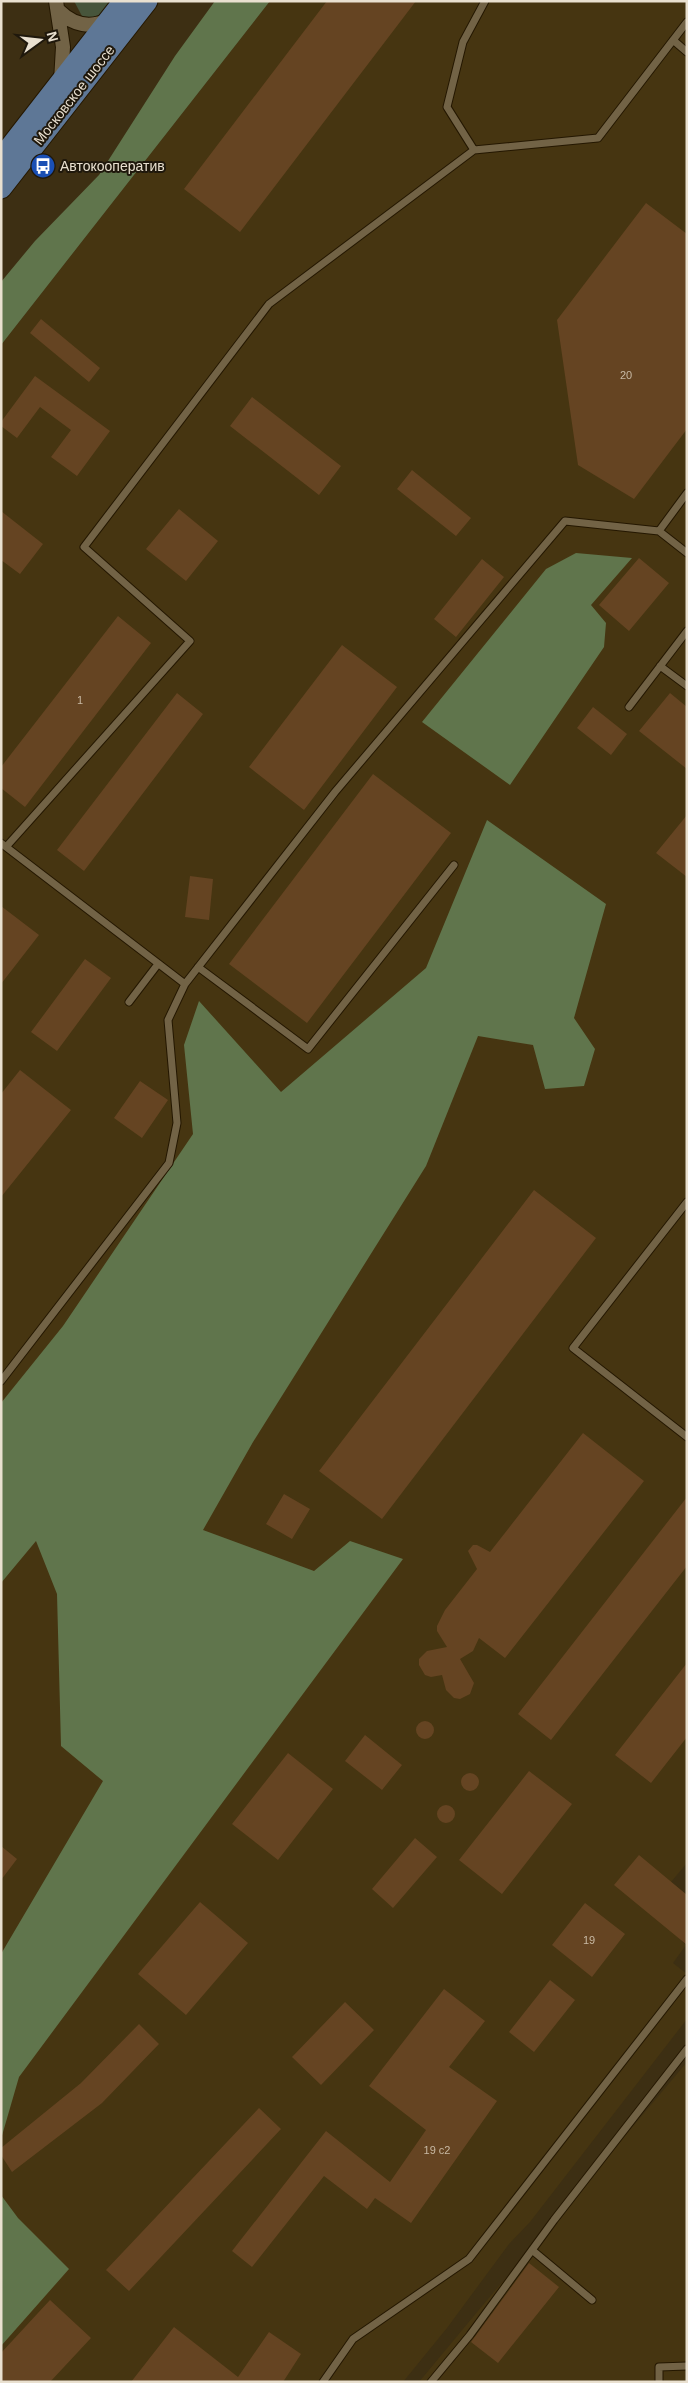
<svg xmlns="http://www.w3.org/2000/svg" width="688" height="2383" font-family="Helvetica,sans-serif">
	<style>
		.built { fill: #463511 }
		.green { fill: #47553b }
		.forest { fill: #60754c }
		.building { fill: #654422 }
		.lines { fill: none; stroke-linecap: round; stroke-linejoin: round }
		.service-casing { stroke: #241700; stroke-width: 9 }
		.minor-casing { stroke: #241700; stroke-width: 16 }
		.primary-casing { stroke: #241700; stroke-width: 23 }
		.service { stroke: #726346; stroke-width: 7 }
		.minor { stroke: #726346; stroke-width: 14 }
		.primary { stroke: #5e7796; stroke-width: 21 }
		.labels { text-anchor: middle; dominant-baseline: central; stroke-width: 4; stroke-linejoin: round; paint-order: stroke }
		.number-label { font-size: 11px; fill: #c8b9a4 }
		.street-label { font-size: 14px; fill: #e9e0d0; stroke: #1f180c }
		.poi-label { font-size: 14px; fill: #e9e0d0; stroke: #1f180c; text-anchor: start }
	</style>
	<rect width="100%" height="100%" fill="#3d2f13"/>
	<path class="built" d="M270,1H687V1863L671,1882L687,1895V1934L681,1940L686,1945L673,1963L687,1974V2019L530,2222L509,2244L447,2328L403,2382H1V345Z
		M687,2062V2382H419L478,2311Z"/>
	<path class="green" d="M74,1H114C106,12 96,19 83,18Z"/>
	<path class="forest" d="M215,1H270L1,345V282L35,241L99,175L175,56Z
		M576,553L632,558L591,605L606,623L604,647L510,785L422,722L546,569Z
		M487,820L606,904L574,1018L595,1049L584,1086L545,1089L533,1045L478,1036L426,1166L253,1442L203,1530L314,1571L350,1541L403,1559L19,2077L1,2139V1954L103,1781L61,1746L57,1594L36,1541L1,1583V1403L63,1326L193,1134L184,1045L199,1001L281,1092L426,968Z
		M1,2195L18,2218L69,2269L1,2346Z"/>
	<path class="building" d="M327,1H416L240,232L184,189Z
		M646,203L687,234V429L634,499L578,465L557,320Z
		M41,319L100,368L89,382L30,333Z
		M35,376L110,431L77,476L51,457L71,430L40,407L17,438L1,426V422Z
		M252,397L341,466L319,495L230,426Z
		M412,470L471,518L456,536L397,489Z
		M179,509L218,541L186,581L146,549Z
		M1,511L43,544L20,574L1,560Z
		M639,558L669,583L629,631L599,605Z
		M482,559L504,577L456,637L434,619Z
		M118,616L151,643L25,807L1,788V767Z
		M342,645L397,687L304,810L249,767Z
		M177,693L203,714L84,871L57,850Z
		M670,693L687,707V769L639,731Z
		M593,707L627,734L611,755L577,728Z
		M373,774L451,833L307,1023L229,964Z
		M687,815V877L656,853Z
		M190,876L213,879L209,920L185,917Z
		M1,906L39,935L1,984Z
		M85,959L111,978L57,1051L31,1032Z
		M20,1070L71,1110L1,1197V1094Z
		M140,1081L168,1100L142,1138L114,1118Z
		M534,1190L596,1238L382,1519L319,1471Z
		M583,1433L644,1481L505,1658L479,1638L473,1651L460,1659L474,1683L470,1694L460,1699L454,1698L446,1690L442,1675L431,1677L425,1675L419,1665V1659L427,1651L447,1647L437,1631V1626L445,1610L477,1569L468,1551L473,1545H477L490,1552Z
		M284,1494L310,1509L292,1539L266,1524Z
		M687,1497V1566L551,1740L518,1714Z
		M687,1663V1737L651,1783L615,1755Z
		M416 1730a9 9 0 1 1 18 0a9 9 0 1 1-18 0Z
		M365,1735L402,1765L382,1790L345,1761Z
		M288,1753L333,1789L278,1860L232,1824Z
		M529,1771L572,1804L502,1894L459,1860Z
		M461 1782a9 9 0 1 1 18 0a9 9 0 1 1-18 0Z
		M437 1814a9 9 0 1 1 18 0a9 9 0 1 1-18 0Z
		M415,1838L437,1857L393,1908L372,1889Z
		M1,1846L17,1859L1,1880Z
		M639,1855L687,1895V1945L614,1885Z
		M200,1902L248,1943L186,2015L138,1974Z
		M585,1903L625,1934L592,1977L552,1945Z
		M550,1980L575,2000L534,2052L509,2032Z
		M444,1989L485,2021L449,2067L497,2101L411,2223L375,2198L367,2209L324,2176L252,2267L232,2251L326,2131L390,2182L426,2130L369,2086Z
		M345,2002L374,2030L321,2085L292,2057Z
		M139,2024L159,2044L102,2103L12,2172L1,2155V2148L81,2083Z
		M259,2108L281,2129L129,2291L106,2270Z
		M529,2263L559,2287L498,2363L471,2342Z
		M50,2300L91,2338L50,2382H1V2353Z
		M174,2327L238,2377L269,2332L301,2354L283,2382H131Z"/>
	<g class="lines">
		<defs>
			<path id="service" d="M673,40L687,52
				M474,150L447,107L463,42L485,1
				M659,531L687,553
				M660,666L687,686
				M629,707L687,631
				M1,843L185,984
				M6,847L190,641L84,547L269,304L474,150L598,138L687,22
				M198,967L308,1049L454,865
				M129,1002L158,964
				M687,1202L573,1348L687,1437
				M1,1381L169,1163L177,1123L168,1020L185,984L335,792L565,521L659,531L687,493
				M532,2250L592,2300
				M323,2382L353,2339L469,2259L687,1979
				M431,2382L470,2335L554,2220L687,2049
				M659,2382V2367L687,2366"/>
			<path id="minor" d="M56,1L63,47L61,81
				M59,11C73,25 91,29 110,19"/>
			<path id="primary" d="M1,159L124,1
				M1,188L147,1"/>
		</defs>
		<use href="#service" class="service-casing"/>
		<use href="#minor" class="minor-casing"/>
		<use href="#primary" class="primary-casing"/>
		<use href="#service" class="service"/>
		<use href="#minor" class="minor"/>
		<use href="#primary" class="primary"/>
	</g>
	<defs>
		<symbol id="bus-disc" viewBox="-11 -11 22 22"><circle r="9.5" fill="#1a4fb4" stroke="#1f180c"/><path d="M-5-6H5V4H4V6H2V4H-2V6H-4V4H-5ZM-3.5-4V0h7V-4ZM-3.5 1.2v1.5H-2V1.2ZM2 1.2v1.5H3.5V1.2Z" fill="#fff"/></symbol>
	</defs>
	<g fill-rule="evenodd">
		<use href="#bus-disc" x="29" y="152" width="28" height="28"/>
	</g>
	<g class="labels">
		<g class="number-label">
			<text x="626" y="375">20</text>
			<text x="80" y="700">1</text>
			<text x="589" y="1940">19</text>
			<text x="437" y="2150">19 с2</text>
		</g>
		<g class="street-label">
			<text transform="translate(74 95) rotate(-52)">Московское шоссе</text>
		</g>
		<g class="poi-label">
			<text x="60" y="166">Автокооператив</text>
		</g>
	</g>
	<rect width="688" height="2383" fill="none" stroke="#e9e0d0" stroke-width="5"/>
	<g transform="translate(40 40) rotate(75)" stroke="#1f180c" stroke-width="4" paint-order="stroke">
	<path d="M0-4L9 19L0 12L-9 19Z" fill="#e9e0d0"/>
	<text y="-8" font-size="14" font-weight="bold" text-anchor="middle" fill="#e9e0d0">N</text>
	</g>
</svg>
